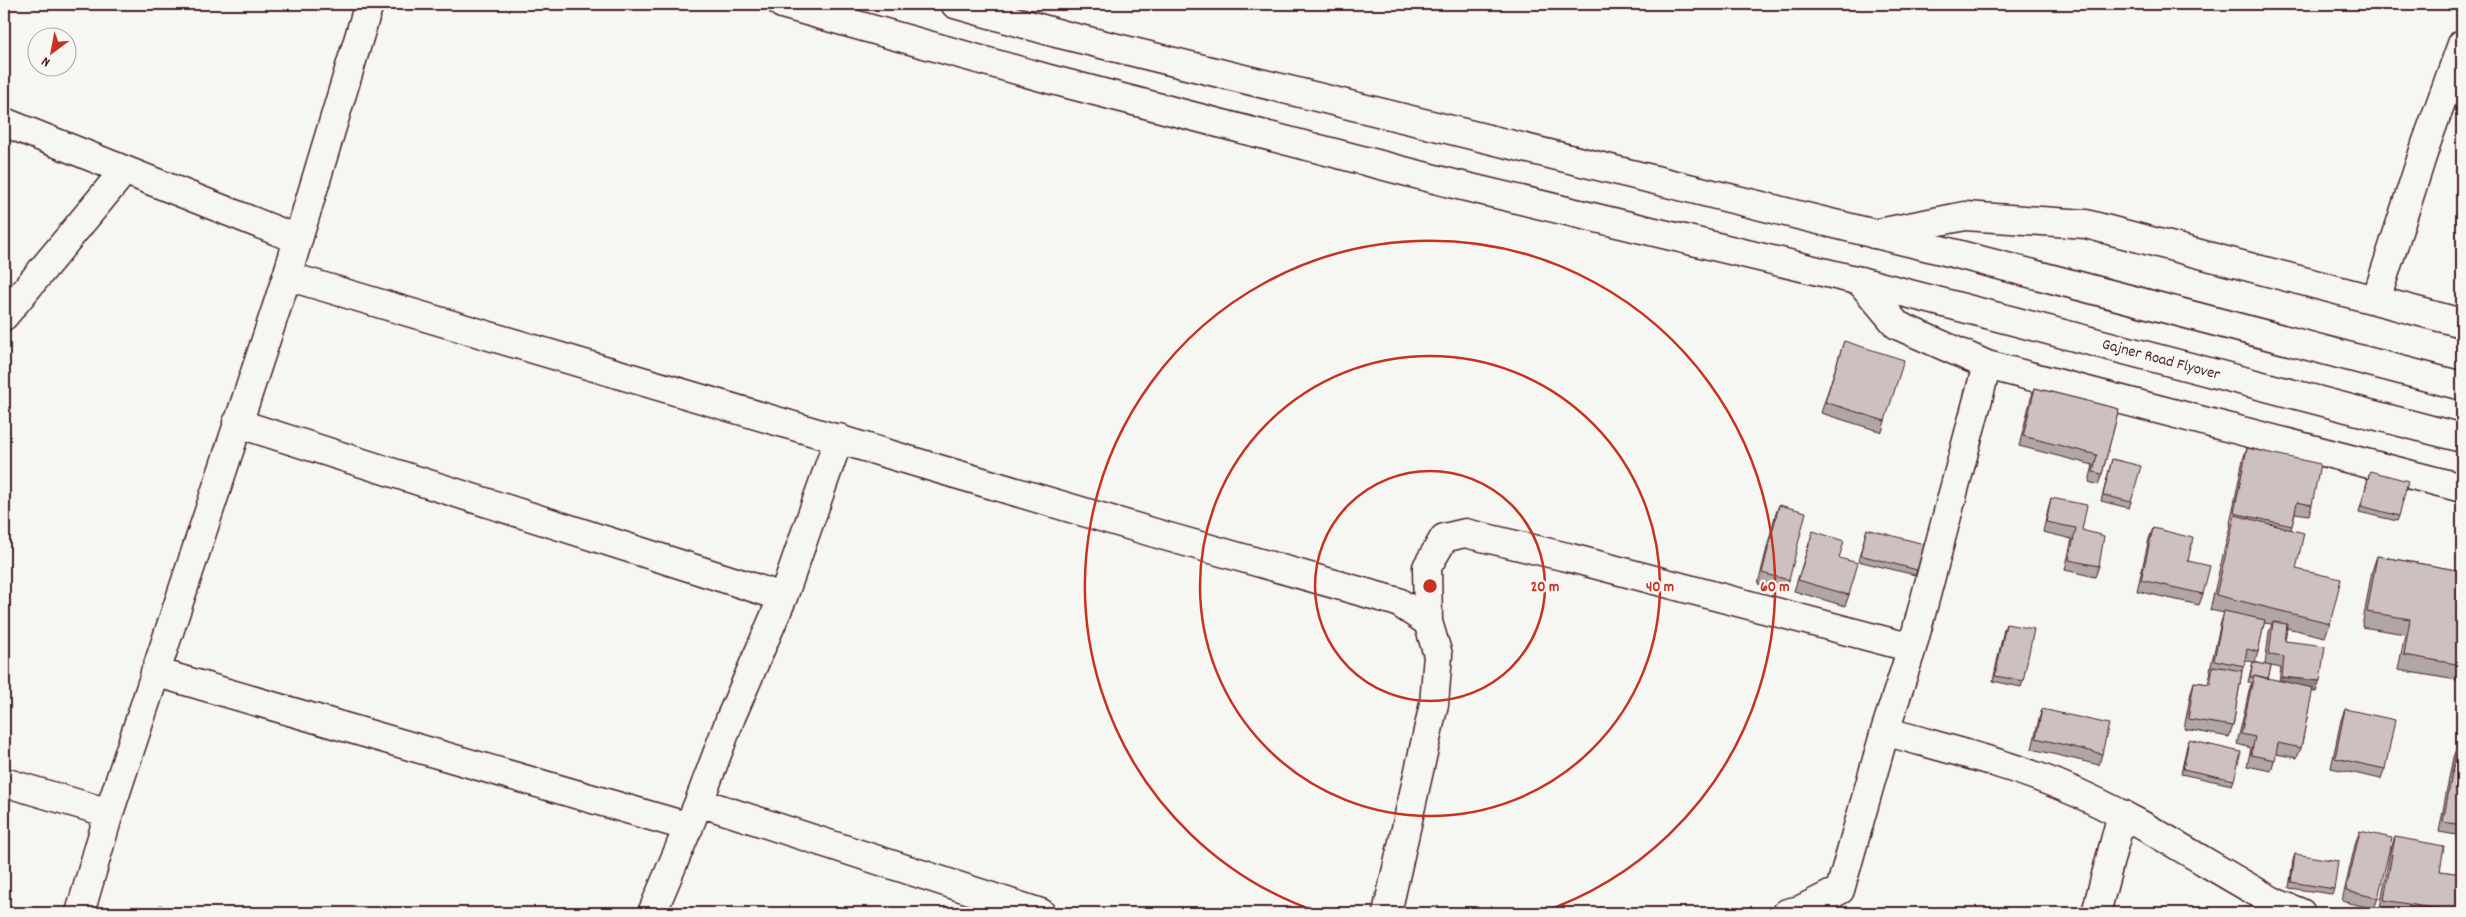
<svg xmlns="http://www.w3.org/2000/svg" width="2466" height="917" font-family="Dekko,sans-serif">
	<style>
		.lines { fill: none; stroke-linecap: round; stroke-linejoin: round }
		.street-casing { stroke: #4a1f2b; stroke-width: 31 }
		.primary-casing { stroke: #4a1f2b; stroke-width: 31 }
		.street { stroke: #f6f6f2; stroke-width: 28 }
		.primary { stroke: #f6f6f2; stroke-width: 28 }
		.wall { fill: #afa6a5; stroke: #4a1f2b; fill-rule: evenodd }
		.shaded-wall { fill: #8f8786; stroke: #4a1f2b }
		.building { fill: #ccc1c0; stroke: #4a1f2b }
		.ring { fill: none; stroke: #c8321e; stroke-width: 2.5 }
		.labels { text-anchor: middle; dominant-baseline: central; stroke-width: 4.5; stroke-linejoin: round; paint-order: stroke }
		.street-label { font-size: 16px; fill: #4a1f2b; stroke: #f6f6f2 }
		.centre { fill: #c8321e; stroke: #f6f6f2; stroke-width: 2.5 }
		.ring-label { font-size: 15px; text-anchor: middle; font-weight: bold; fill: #c8321e; stroke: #f6f6f2; stroke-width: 4.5; stroke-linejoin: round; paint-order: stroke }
	</style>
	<rect width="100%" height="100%" fill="#f6f6f2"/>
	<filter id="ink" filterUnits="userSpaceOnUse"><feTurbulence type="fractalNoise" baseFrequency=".02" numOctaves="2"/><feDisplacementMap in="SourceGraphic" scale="10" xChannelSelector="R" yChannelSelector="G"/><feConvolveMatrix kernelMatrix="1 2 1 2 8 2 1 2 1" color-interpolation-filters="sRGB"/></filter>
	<g filter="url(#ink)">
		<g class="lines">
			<defs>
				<path id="street" d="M4,122L297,239
					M1874,234L1965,216L2086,224L2462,323
					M287,276L1165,536L1398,602L1428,622L1438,655L1434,704L1387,913
					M1860,281L1897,325L1987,365L2462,488
					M2376,300L2427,141L2462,44
					M4,316L124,171
					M237,423L783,597
					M1428,622L1427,567L1444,538L1465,533L1571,558L1912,648
					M155,672L689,827
					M1885,731C1943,748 2003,762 2059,785C2135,816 2204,863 2276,903L2301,913
					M4,782L109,813
					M699,802L1041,913
					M80,913L109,813L287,276L369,4
					M652,913L699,802L731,717L783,597L839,438
					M1787,913L1800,910L1840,890L1885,731L1912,648L1987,365
					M2096,913L2122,814"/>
				<path id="primary" d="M782,4L1049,79L1454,184L1860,281L2462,438
					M955,4L1060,34L1949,252L2462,386"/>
			</defs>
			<use href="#street" class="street-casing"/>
			<use href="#primary" class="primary-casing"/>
			<use href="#street" class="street"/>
			<use href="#primary" class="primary"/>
		</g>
		<path class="wall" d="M1844,341L1885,421L1882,432L1821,413Z
			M2035,388L2119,409L2102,474L2098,485L2089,482L2093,465L2019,446L2031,398Z
			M2247,448L2312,505L2309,515L2295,513L2291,529L2296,569L2330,623L2325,637L2287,628L2285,641L2316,692L2312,691L2301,748L2297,758L2276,754L2271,771L2247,766L2251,748L2237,744L2251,683L2248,682L2253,662L2245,660L2242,671L2233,726L2229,737L2184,729L2191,692L2194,682L2208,684L2211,671L2210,670L2221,622L2224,613L2210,610L2229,530L2231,524H2230L2243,459ZM2264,623L2272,624L2269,632L2265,665L2255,662L2258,652ZM2271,666L2281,668L2279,681L2268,679Z
			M2112,459L2131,502L2129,508L2101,501Z
			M2370,471L2399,516L2397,521L2359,512Z
			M2051,498L2082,530L2099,566L2095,577L2065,570L2072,539L2043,532L2048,509Z
			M1779,505L1789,580L1785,590L1758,584L1775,516Z
			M2153,528L2188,561L2203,594L2199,605L2137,591L2149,539Z
			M1867,529L1917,570L1915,575L1858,561Z
			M1813,531L1839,558L1849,595L1845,606L1794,591Z
			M2377,556L2462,571V681L2398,670L2405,634L2362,627L2372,571Z
			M2006,624L2023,681L2021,687L1993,681L2004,629Z
			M2042,709L2102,754L2099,765L2032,749L2039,719Z
			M2345,709L2385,769L2381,779L2331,768L2341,720Z
			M2189,740L2234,780L2232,785L2181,774L2187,745Z
			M2457,747L2462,748V836L2439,832L2453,757Z
			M2360,831L2378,898L2374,909L2342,901L2356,841Z
			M2395,837L2440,871L2459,874L2462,854V913H2379L2390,852Z
			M2295,854L2334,889L2332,894L2289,888L2293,860Z"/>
		<path class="shaded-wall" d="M2282,677L2320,681L2316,692L2278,687Z"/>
		<path class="building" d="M1844,341L1904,360L1885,421L1825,402Z
			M2035,388L2119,409L2102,474L2093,472L2097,455L2023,436Z
			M2247,448L2320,464L2312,505L2297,502L2292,526L2234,513Z
			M2112,459L2141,466L2131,502L2103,495Z
			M2370,471L2408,481L2399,516L2361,506Z
			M2051,498L2087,505L2082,530L2104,536L2099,566L2069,560L2076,528L2046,522Z
			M1779,505L1806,512L1789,580L1762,573Z
			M2235,515L2304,533L2296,569L2341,579L2330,623L2216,595Z
			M2153,528L2193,538L2188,561L2210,566L2203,594L2141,580Z
			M1867,529L1924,544L1917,570L1860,555Z
			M1813,531L1844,541L1839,558L1858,563L1849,595L1798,580Z
			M2377,556L2462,571V665L2404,655L2410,619L2367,612Z
			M2224,611L2265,620L2258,652L2247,649L2244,666L2214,660Z
			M2273,622L2287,624L2285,641L2325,646L2320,681L2282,677L2284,657L2269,655Z
			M2006,624L2034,629L2023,681L1995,676Z
			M2253,662L2271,666L2268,679L2254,675L2253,677H2250Z
			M2213,666L2242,671L2233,726L2188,719L2194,682L2210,684Z
			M2254,675L2313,688L2301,748L2278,743L2275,760L2251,755L2255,737L2241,734Z
			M2042,709L2109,724L2102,754L2036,738Z
			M2345,709L2395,720L2385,769L2335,758Z
			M2189,740L2241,752L2234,780L2183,769Z
			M2457,747L2462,748V825L2443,822Z
			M2360,831L2392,838L2378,898L2346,891Z
			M2395,837L2444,846L2440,871L2462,874V870V913L2384,900Z
			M2295,854L2338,861L2334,889L2291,882Z
			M160,905L184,913H157Z"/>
	</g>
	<g class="ring">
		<circle cx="1430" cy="586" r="115"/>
		<circle cx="1430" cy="586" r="230"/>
		<path d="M1321 913A345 345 0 1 1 1539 913"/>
	</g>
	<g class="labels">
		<g class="street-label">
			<text transform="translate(2161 360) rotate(15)">Gajner Road Flyover</text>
		</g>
	</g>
	<circle cx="1430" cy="586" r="8" class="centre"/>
	<g class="ring-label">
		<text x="1545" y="591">20 m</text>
		<text x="1660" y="591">40 m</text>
		<text x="1775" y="591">60 m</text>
	</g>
	<rect width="2466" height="917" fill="none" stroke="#f6f6f2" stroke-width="20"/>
	<rect x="10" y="10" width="2446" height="897" fill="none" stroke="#4a1f2b" stroke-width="2" filter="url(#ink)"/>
	<g transform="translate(52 52) rotate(212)"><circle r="24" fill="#f6f6f2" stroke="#b1a0a2"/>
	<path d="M0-4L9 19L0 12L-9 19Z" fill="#c8321e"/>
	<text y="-8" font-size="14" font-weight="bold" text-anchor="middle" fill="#4a1f2b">N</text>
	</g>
</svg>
